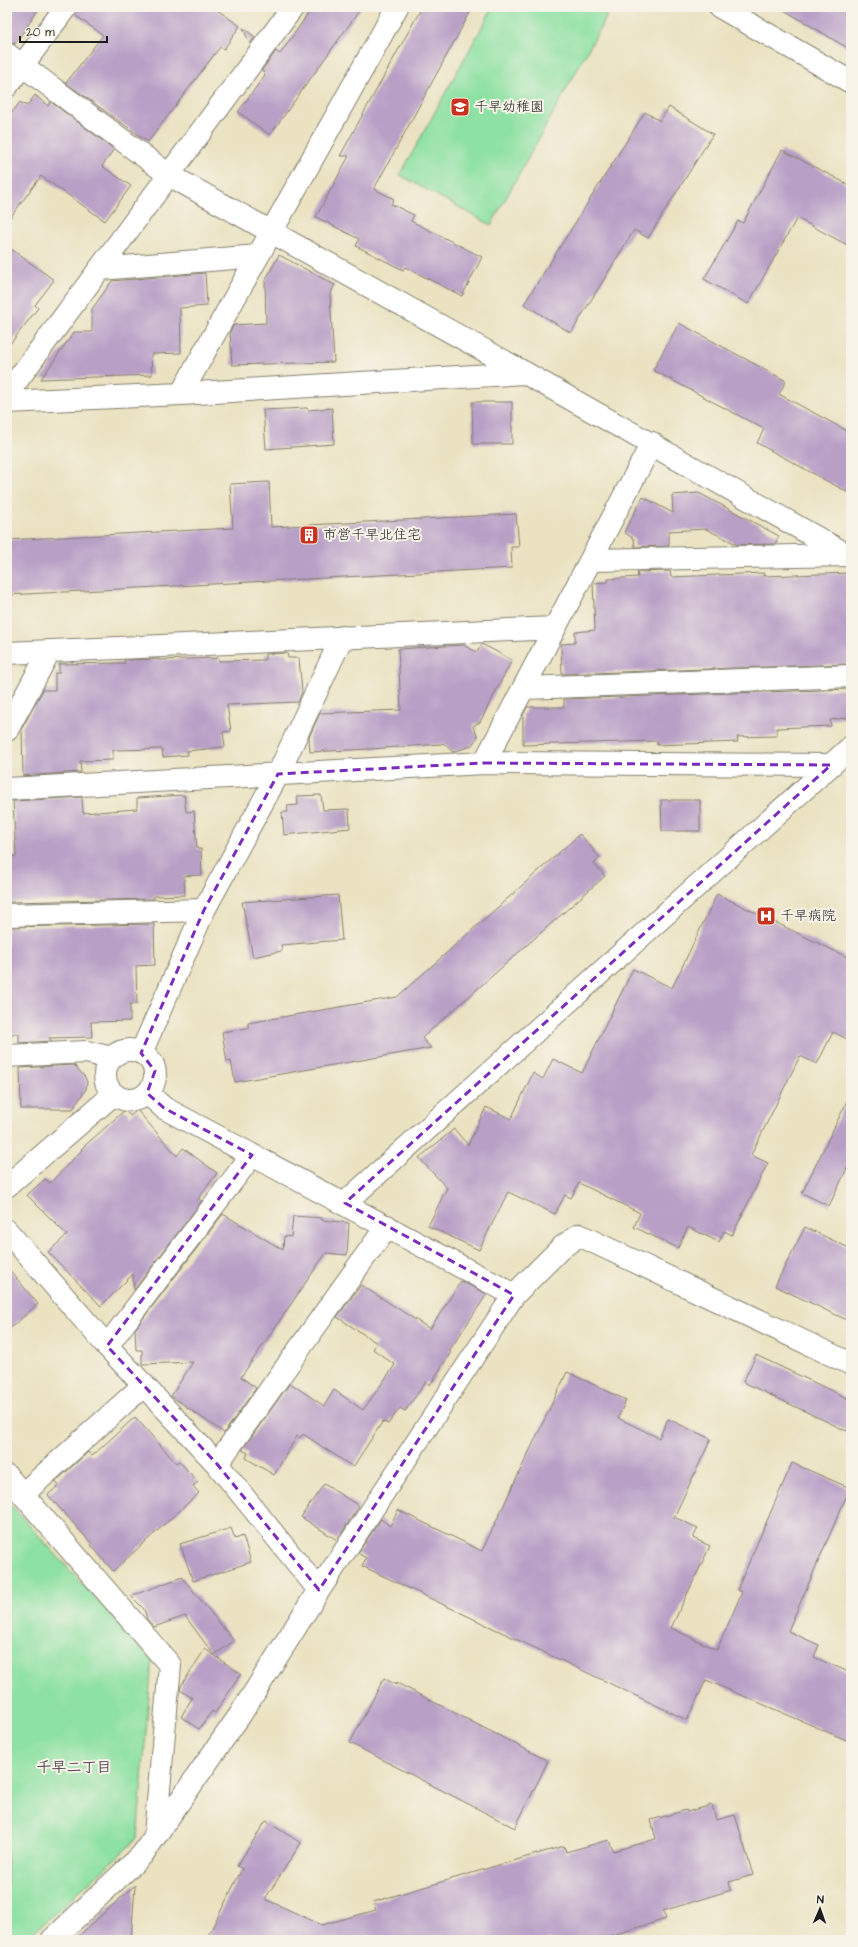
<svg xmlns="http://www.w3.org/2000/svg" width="858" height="1947" font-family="'Architects Daughter','Klee One',sans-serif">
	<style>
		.green { fill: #8de1a2; stroke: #547e5f }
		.building { fill: #b89fc6 }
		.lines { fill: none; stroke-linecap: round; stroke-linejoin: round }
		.street-casing { stroke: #837f6e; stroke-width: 24 }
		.secondary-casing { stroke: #837f6e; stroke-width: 24 }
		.street { stroke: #fff; stroke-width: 22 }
		.secondary { stroke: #fff; stroke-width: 22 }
		.marked { fill: none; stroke: #7b2cbf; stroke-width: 3; stroke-dasharray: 8 5; stroke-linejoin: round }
		.labels { text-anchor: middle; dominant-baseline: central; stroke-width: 4; stroke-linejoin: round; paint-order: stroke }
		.poi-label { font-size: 14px; fill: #1c1c1c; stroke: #f7f3e8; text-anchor: start }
		.neighbourhood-label { font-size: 15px; font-weight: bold; fill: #534a58; stroke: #f7f3e8 }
	</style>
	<rect width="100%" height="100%" fill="#f7f3e8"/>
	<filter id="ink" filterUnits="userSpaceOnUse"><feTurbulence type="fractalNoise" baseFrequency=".025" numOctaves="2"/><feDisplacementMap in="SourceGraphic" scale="8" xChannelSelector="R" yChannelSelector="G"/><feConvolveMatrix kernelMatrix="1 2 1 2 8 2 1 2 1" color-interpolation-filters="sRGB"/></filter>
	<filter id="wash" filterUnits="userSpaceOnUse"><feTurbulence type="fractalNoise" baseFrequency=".012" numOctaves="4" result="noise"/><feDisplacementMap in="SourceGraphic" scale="16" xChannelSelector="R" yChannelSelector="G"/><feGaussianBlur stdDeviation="0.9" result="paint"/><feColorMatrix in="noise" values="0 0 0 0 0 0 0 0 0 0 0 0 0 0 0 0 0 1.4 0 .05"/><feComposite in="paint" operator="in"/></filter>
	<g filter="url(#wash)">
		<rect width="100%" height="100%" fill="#eae2c1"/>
		<path class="green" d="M493,7H590L607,16L491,225L400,175Z
			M7,1501L152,1660L137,1839L25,1940H7Z"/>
		<g id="blocks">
			<path class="building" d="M7,7H40L15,44L7,42Z
				M78,7H213L240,26L224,49L220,47L148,142L66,83L103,35L75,15Z
				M313,7H362L270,135L238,112L265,75L262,70L276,51L280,54Z
				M422,7H473L374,189L394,199L391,204L414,215L411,221L482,257L462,296L405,267L403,270L356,246L359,239L316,217L349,156H340Z
				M779,7H851V50Z
				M243,28L255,37L250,44Z
				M35,95L48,106L51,102L114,149L102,166L131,186L105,221L41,176L7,222V119L20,102L27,106Z
				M669,107L713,134L648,238L634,230L571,333L524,304L645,112L660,121Z
				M782,150L851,186V247L797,218L748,304L704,279L738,221L743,223Z
				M7,246L54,280L35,305L38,308L7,348Z
				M279,255L335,285L330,294L334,362L232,365L230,331L234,325L266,323L265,281Z
				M205,273L207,306L180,308L181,353L151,354L152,375L41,379L74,332H92V309L112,281Z
				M679,323L786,381L779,394L851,433V494L757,443L764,429L653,370Z
				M472,402H512V444H473Z
				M307,408L308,410L332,408L334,444L266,449L263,410Z
				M269,482L271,527L516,514L519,547H511L512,568L7,595V540L233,528L230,484Z
				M699,493L779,536L775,544L738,545L706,529L669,531V546L635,547L634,539L624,532L643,497L673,513L672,495Z
				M670,571L671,577L764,573L763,576L851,573V664L562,674L561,644L575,643V632L595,630L593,583L608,582V579L638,577L637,572Z
				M482,644L512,660L480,722L473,726L478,737L471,746L453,752L443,743L441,744L370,749L310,752L309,737L320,713L401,710L398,649L463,645L477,652Z
				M287,653L288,658H299L302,692L298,702L227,705L231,731L223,732L225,747L187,751L188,755L163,757L162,749L113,750V760L80,761L81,772L23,776L22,728L43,690H55V673H59V664L125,663L124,660L159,659V660L218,658L219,661L265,660V654Z
				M851,689V717L830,720L831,726L777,728V736L737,737L738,742L657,745V741L523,745V715L527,707H564V699Z
				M184,795L186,812L194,811L197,849H201L202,875L184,876L185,895L154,896V899L7,902V857L16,856L13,801L82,797L83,813L137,809V798Z
				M321,795L323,810L349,809L350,828L284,835L282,812H288L287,806L298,805L297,796Z
				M661,800H700V831H662Z
				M580,834L600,858L594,864L605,876L422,1038L431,1048L235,1082L231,1061L227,1062L222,1032L248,1028V1023L397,997Z
				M717,894L851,959V1041L833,1032L817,1064L800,1056L751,1155L768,1163L732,1235L724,1231L719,1242L688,1227L678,1248L634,1227L640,1213L579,1183L571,1198L565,1195L555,1214L508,1192L479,1250L428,1226L447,1188L419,1158L454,1129L468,1145L486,1107L511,1119L533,1073L543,1079L553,1059L582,1073L633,969L672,988Z
				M338,895L342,940L281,945L282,951L253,957L242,902Z
				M154,924L155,965L136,966L137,1004H130V1021L91,1022L92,1037L49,1038L52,1041L19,1043V1034H7V927Z
				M74,1065L85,1077L87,1082L86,1089L73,1109H21L20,1068Z
				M851,1093V1160L829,1206L802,1193Z
				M125,1110L130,1116L137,1110L177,1156L183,1148L217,1173L198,1199L202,1201L134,1290L133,1274L101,1306L48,1252L67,1235L27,1195L45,1179L50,1183L82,1150L81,1149Z
				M223,1214L283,1250L284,1236L291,1237L293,1216L322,1218V1220L349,1223L347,1255L326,1253L241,1377L256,1388L224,1433L171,1396L193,1362L142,1364V1350H136L135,1329Z
				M805,1227L851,1249V1322L775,1286Z
				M7,1267L38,1304L7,1331Z
				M461,1281L487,1294L449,1351L451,1352L430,1385L426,1382L405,1411L400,1408L388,1424L383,1421L353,1467L303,1434L300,1438L297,1436L274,1475L246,1458L248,1453L242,1450L290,1383L324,1406L334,1390L363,1410L395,1365L373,1349L377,1343L337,1317L361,1285L430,1329Z
				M756,1355L851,1400V1433L743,1382Z
				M567,1372L626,1400L618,1418L659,1438L668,1419L711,1439L674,1517L698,1528L693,1538L710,1546L671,1628L717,1650L742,1592L737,1590L792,1463L850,1488L788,1631L819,1645L814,1657L851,1673V1742L706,1680L687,1720L362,1566L366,1558L358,1553L381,1519L390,1526L398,1510L482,1551Z
				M135,1417L176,1463L179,1461L198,1482L193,1486L199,1493L113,1571L91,1545L92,1544L48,1495L59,1485L55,1482L88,1452L92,1456Z
				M324,1484L359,1506L337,1540L301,1517Z
				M231,1528L235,1539L243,1536L251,1562L193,1581L180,1544Z
				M182,1577L234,1641L214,1655L185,1616L154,1627L147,1619L144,1609L131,1596Z
				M205,1649L241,1674L215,1713L212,1711L199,1729L181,1717L192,1698L180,1690L181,1686Z
				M384,1678L396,1685L397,1683L548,1761L515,1828L350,1743Z
				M712,1805L716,1820L735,1815L753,1875L729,1882L731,1890L663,1911L666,1919L596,1940H206L242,1869L237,1866L266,1821L301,1843L265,1899L322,1925L376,1910L373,1902L564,1846L566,1852L609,1840L613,1851L656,1839L651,1820L686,1810L687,1812Z
				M135,1885L131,1940H74Z"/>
		</g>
	</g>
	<g filter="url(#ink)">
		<use href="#blocks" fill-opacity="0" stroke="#837f6e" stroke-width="1"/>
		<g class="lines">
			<defs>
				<path id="street" d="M7,54L169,175L525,373
					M7,86L66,7
					M100,269L258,256
					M7,394L293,7
					M181,394L397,7
					M7,402L181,394L525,373
					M591,560L848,555
					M7,653L555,628
					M524,688L851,676
					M7,730L49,652
					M484,763L652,443
					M7,789L484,763L831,765
					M7,915L204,910
					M105 1075a25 25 0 1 1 50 0a25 25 0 1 1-50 0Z
					M141,1053L204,910L278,774L342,637
					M7,1056L86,1052L112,1058
					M147,1093L164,1108L514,1295
					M7,1186L114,1094
					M345,1203L851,747
					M7,1231L107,1346L217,1464L319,1590
					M107,1346L252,1155
					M217,1464L387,1226
					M7,1476L170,1665L155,1835
					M23,1494L144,1385
					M52,1940L142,1855L240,1715L319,1590L514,1295L561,1248L579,1235L851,1364"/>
				<path id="secondary" d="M720,7L851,82
					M525,373L851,557"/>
			</defs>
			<use href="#street" class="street-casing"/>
			<use href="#secondary" class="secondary-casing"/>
			<use href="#street" class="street"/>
			<use href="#secondary" class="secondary"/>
		</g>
	</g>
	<path class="marked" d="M484,763L831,765L345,1203L514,1295L319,1590L217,1464L107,1346L252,1155L164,1108L147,1093L155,1071L141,1053L204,910L278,774Z"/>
	<defs>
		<symbol id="school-square" viewBox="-11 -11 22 22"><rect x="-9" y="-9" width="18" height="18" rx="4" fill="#c8321e" stroke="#f7f3e8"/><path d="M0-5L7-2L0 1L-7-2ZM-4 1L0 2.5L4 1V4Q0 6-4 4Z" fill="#fff"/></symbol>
		<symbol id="building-square" viewBox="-11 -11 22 22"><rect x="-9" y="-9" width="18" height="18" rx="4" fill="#c8321e" stroke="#f7f3e8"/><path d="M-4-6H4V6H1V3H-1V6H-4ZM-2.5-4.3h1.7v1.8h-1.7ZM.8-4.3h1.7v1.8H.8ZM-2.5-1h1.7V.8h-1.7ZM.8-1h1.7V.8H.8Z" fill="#fff"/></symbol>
		<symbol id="hospital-square" viewBox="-11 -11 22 22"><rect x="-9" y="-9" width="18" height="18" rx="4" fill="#c8321e" stroke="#f7f3e8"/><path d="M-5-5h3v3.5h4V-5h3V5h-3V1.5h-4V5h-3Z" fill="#fff"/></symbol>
	</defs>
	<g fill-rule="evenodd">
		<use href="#school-square" x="449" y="96" width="22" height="22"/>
		<use href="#building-square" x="298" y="524" width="22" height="22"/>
		<use href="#hospital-square" x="755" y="905" width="22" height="22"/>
	</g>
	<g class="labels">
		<g class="poi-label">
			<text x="474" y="107">千早幼稚園</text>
			<text x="323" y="535">市営千早北住宅</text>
			<text x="780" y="916">千早病院</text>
		</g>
		<g class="neighbourhood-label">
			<text x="74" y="1767">千早二丁目</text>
		</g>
	</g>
	<rect width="858" height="1947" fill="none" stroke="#f7f3e8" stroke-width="24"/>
	<g transform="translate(820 1909) rotate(2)" stroke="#f7f3e8" stroke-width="3" paint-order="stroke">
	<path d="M0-3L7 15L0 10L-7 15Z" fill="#1c1c1c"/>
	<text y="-6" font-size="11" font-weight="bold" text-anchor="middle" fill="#1c1c1c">N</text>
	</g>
	<path d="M20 36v6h87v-6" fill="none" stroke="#1c1c1c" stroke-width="2"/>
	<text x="26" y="36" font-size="12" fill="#1c1c1c" stroke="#f7f3e8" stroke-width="3" paint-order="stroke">20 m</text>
</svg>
